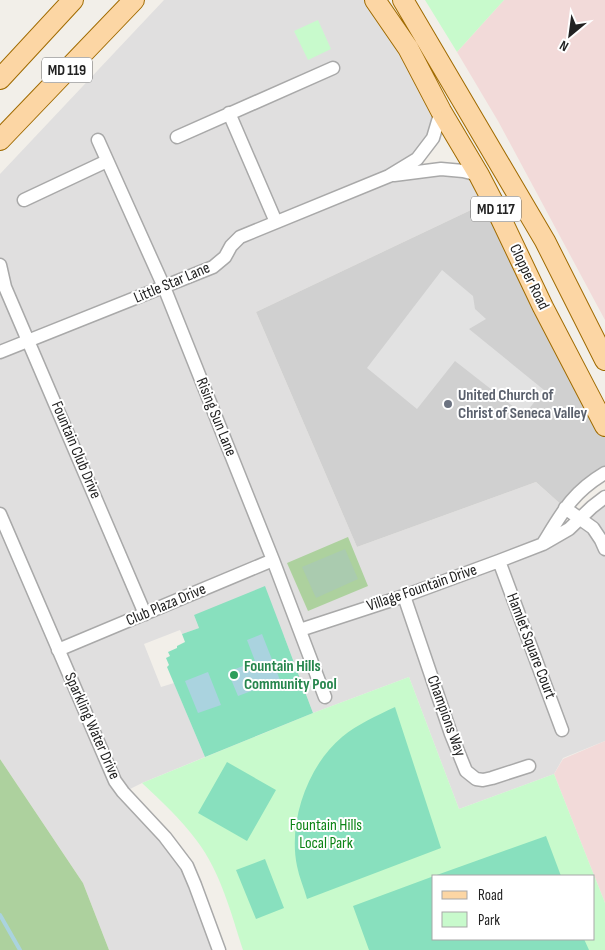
<svg xmlns="http://www.w3.org/2000/svg" width="605" height="950" font-family="'Sofia Sans Condensed',sans-serif">
	<style>
		.residential { fill: #e0dfdf }
		.commercial { fill: #f2dad9 }
		.religious { fill: #d0d0d0 }
		.forest { fill: #add19e }
		.cemetery { fill: #aacbaf }
		.park { fill: #c8facc; fill-rule: evenodd }
		.pitch { fill: #88e0be }
		.parking { fill: #e2e2e2 }
		.water { fill: #aad3df }
		.lines { fill: none; stroke-linecap: round; stroke-linejoin: round }
		.stream { stroke: #aad3df; stroke-width: 4 }
		.street-casing { stroke: #a9a9a9; stroke-width: 15 }
		.primary-casing { stroke: #a06b00; stroke-width: 22 }
		.street { stroke: #fff; stroke-width: 12 }
		.primary { stroke: #fcd6a4; stroke-width: 20 }
		.worship-dot { fill: #6b7280; stroke: #fff; stroke-width: 2 }
		.leisure-dot { fill: #2e9e5b; stroke: #fff; stroke-width: 2 }
		.labels { text-anchor: middle; dominant-baseline: central; stroke-width: 4; stroke-linejoin: round; paint-order: stroke }
		.shield { fill: #fff; stroke: #646464; stroke-width: 1 }
		.shield-label { font-size: 15px; font-weight: bold; fill: #222 }
		.street-label { font-size: 16px; fill: #222; stroke: #fff }
		.worship-label { font-size: 16px; font-weight: bold; fill: #5b616d; stroke: #fff; text-anchor: start }
		.leisure-label { font-size: 16px; font-weight: bold; fill: #27864d; stroke: #fff; text-anchor: start }
		.park-label { font-size: 16px; fill: #0c8416; stroke: #fff }
	</style>
	<rect width="100%" height="100%" fill="#f2efe9"/>
	<path class="residential" d="M164,0H375L441,111L433,138L390,175L463,171L492,200L256,312L357,547L536,482L565,508L543,543L605,497V741L563,758L554,774L459,809L409,677L313,713L284,636L194,615L199,628L182,634L180,630L144,644L161,687L174,683L205,757L142,783L124,792L187,866L219,950H109L83,883L0,759V174Z"/>
	<path class="commercial" d="M504,0H605V320L498,121L457,52Z
		M605,741V903L554,774L563,759Z"/>
	<path class="religious" d="M492,200L605,426V473L565,508L536,482L357,547L256,312Z"/>
	<path class="forest" d="M348,537L368,586L308,611L287,563Z
		M0,759L83,883L109,950H0Z"/>
	<path class="cemetery" d="M345,549L358,579L316,598L302,567Z"/>
	<path class="park" d="M425,0H504L457,52Z
		M318,20L331,49L308,60L294,31Z
		M409,677L459,809L554,774L605,903V950H243C231,913 221,873 197,841C181,819 161,801 142,783L313,713ZM434,876H594V939H434Z"/>
	<path class="pitch" d="M265,586L284,636L313,713L205,757L167,667L169,665L166,658L170,656L168,652L177,648V646L185,642L182,634L199,628L194,615Z
		M395,707L441,848L307,899C304,888 299,877 297,866C288,823 307,766 342,737C358,724 376,716 395,707Z
		M227,762L276,790L247,841L198,813Z
		M546,836L561,876H434Z
		M265,859L284,908L256,919L236,870Z
		M434,876V939H584L589,950H369L353,906Z"/>
	<path class="parking" d="M442,270L473,296L475,309L486,319L469,329L544,390L524,415L455,361L417,409L367,368Z"/>
	<path class="water" d="M262,634L280,680L238,696L228,672L255,661L247,640Z
		M208,672L221,705L198,713L185,681Z"/>
	<g class="lines">
		<path class="stream" d="M0,915L20,950"/>
		<defs>
			<path id="street" d="M229,113L276,222
				M177,137L333,68
				M98,140L164,287L273,560L325,697
				M394,175L441,169L463,171L479,175
				M24,200L107,161
				M0,265L5,287L145,614
				M0,352L213,267L225,257L231,246L240,237L389,176L417,159L433,138L441,111
				M565,508L593,528L601,540L605,549
				M0,514L115,781L123,792L165,837L187,866L195,885L219,950
				M544,542C563,511 573,492 605,473
				M499,561L562,730
				M404,596L451,734L466,771L476,779L483,780L492,778L529,766
				M300,630L404,596L499,561L543,544L569,529L592,507L605,497
				M58,650L273,560"/>
			<path id="primary" d="M375,0L408,48L441,111L479,175L492,200L543,307L605,426
				M403,0L545,241L605,360
				M0,79L73,0
				M0,140L134,0"/>
		</defs>
		<use href="#street" class="street-casing"/>
		<use href="#primary" class="primary-casing"/>
		<use href="#street" class="street"/>
		<use href="#primary" class="primary"/>
	</g>
	<circle class="worship-dot" cx="448" cy="404" r="5"/>
	<circle class="leisure-dot" cx="234" cy="675" r="5"/>
	<g class="labels">
		<g class="shield">
			<rect x="42" y="57.5" width="50" height="25" rx="4"/>
			<rect x="471" y="196.5" width="50" height="25" rx="4"/>
		</g>
		<g class="shield-label">
			<text x="67" y="70">MD 119</text>
			<text x="496" y="209">MD 117</text>
		</g>
		<g class="street-label">
			<text transform="translate(529 277) rotate(64)">Clopper Road</text>
			<text transform="translate(172 283) rotate(-23)">Little Star Lane</text>
			<text transform="translate(216 417) rotate(68)">Rising Sun Lane</text>
			<text transform="translate(76 450) rotate(67)">Fountain Club Drive</text>
			<text transform="translate(422 588) rotate(-19)">Village Fountain Drive</text>
			<text transform="translate(166 605) rotate(-23)">Club Plaza Drive</text>
			<text transform="translate(531 646) rotate(69)">Hamlet Square Court</text>
			<text transform="translate(446 716) rotate(70)">Champions Way</text>
			<text transform="translate(92 726) rotate(66)">Sparkling Water Drive</text>
		</g>
		<g class="worship-label">
			<text x="458" y="395">United Church of<tspan x="458" dy="18">Christ of Seneca Valley</tspan></text>
		</g>
		<g class="leisure-label">
			<text x="244" y="666">Fountain Hills<tspan x="244" dy="18">Community Pool</tspan></text>
		</g>
		<g class="park-label">
			<text x="326" y="825">Fountain Hills<tspan x="326" dy="18">Local Park</tspan></text>
		</g>
	</g>
	<rect x="432" y="875" width="162" height="65" fill="#ffffff" stroke="#a7a7a7"/>
	<rect x="442" y="891" width="25" height="8" fill="#fcd6a4" stroke="#a7a7a7"/>
	<text x="478" y="900" font-size="15" fill="#222222">Road</text>
	<rect x="442" y="912" width="25" height="15" fill="#c8facc" stroke="#a7a7a7"/>
	<text x="478" y="925" font-size="15" fill="#222222">Park</text>
	<g transform="translate(570 35) rotate(209)" stroke="#ffffff" stroke-width="4" paint-order="stroke">
	<path d="M0-4L9 19L0 12L-9 19Z" fill="#222222"/>
	<text y="-8" font-size="14" font-weight="bold" text-anchor="middle" fill="#222222">N</text>
	</g>
</svg>
